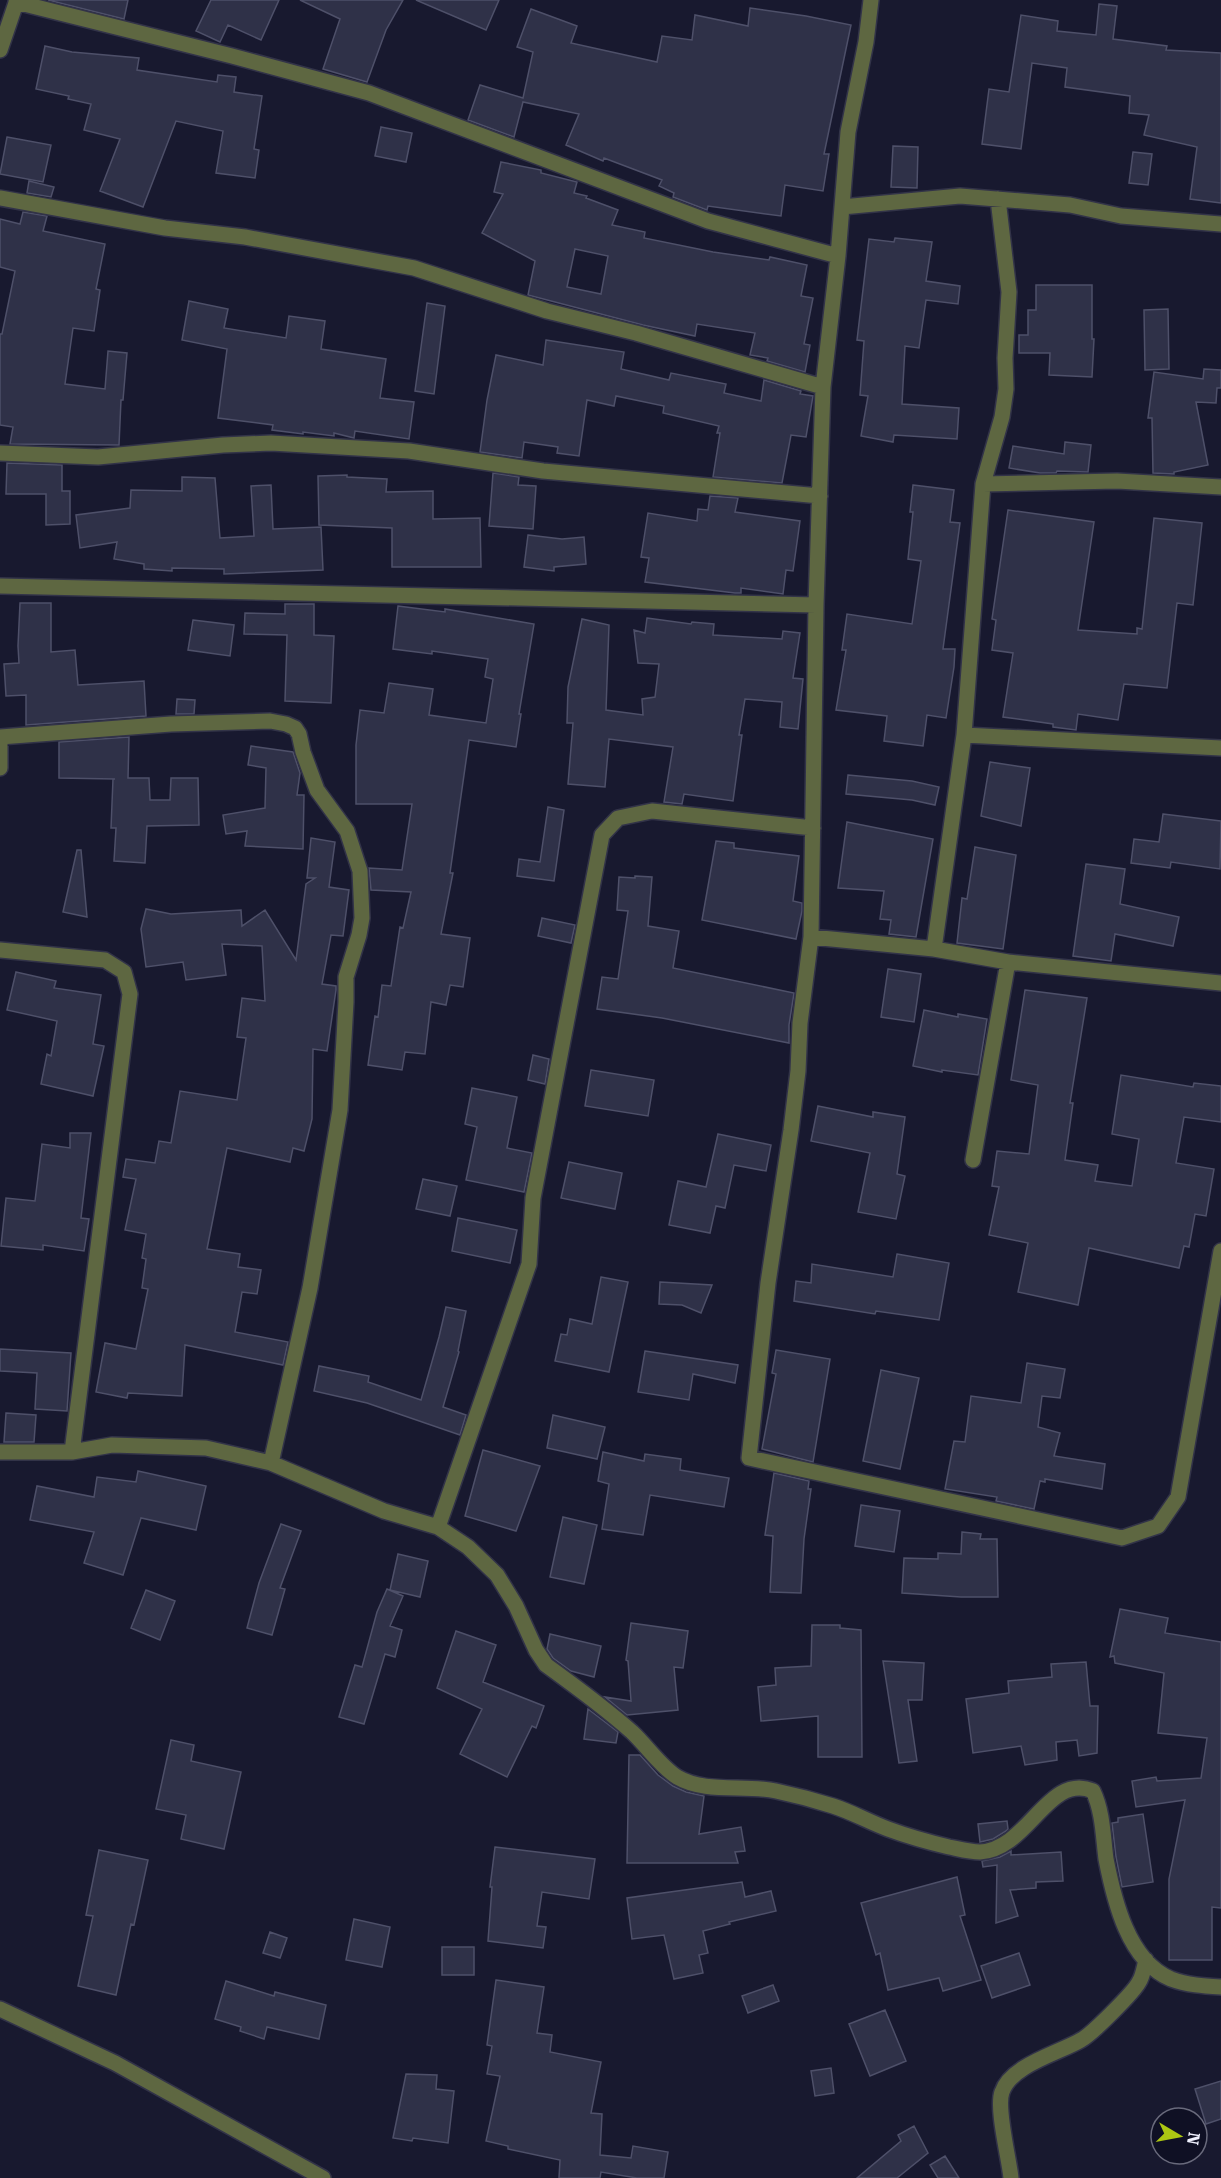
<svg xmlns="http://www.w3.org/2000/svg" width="1221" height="2178" font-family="'Roboto Serif',serif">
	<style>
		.building { fill: #2f3148; stroke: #4e5069; stroke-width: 1.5; fill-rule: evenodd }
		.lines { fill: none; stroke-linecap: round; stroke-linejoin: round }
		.minor-casing { stroke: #323348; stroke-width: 18 }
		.minor { stroke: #5e6741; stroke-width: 15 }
	</style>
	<rect width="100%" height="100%" fill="#18192f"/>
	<path class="building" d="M48,0H128L124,19Z
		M211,0H279L261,40L228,25L220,42L196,31Z
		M300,0H403L386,30L367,82L323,69L340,19Z
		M416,0H499L486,30Z
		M1099,4L1117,6L1113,39L1167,46L1166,50L1221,53V203L1190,199L1197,147L1144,135L1149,115L1129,113L1130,96L1065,87L1067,68L1032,63L1021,149L982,144L989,89L1009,92L1021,15L1058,21L1057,31L1096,35Z
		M750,8L806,16L851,25L824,154H829L823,191L785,185L781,216L708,206L707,210L673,197L674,193L659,186L662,180L604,158L603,161L566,145L579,114L523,102L514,137L468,120L480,85L523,98L533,52L517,47L531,9L577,26L571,43L657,62L662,36L692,40L695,15L748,26Z
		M45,46L72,52L139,58L137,70L217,82L218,75L236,77L234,92L262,96L254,149L259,150L255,178L216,173L223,131L176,121L143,207L100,191L120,139L84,130L91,104L68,99L69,96L36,89Z
		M381,127L412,133L406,162L375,156Z
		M7,137L51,145L43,182L0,174Z
		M893,146L918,147L917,188L891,187Z
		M1133,152L1152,154L1148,185L1129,183Z
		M501,162L541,170V173L577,182L574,193L587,196L586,198L618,210L612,225L645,232L644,238L713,252L769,260L770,257L807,265L801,296L813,298L804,344L810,345L805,372L767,361L768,358L750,355L755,333L697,324L695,336L643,325L528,295L535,261L482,233L503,194L494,192ZM575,249L608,256L601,294L567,287Z
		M29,181L54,187L51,197L27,193Z
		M23,212L47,216L43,231L105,244L96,289L100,290L94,331L73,328L65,384L105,389L108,351L127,353L123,400H121L119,445L10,444L13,427L0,425V334H2L15,271L0,267V219L20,224Z
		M895,238L932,242L926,281L960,286L958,304L926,300L919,348L905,346L902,404L959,408L957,439L894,435L893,442L861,436L868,396L860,395L864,341L857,340L869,239L894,242Z
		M1036,285H1092V339H1094L1092,377L1049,375L1050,353H1019V335H1028V310H1036Z
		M189,301L228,309L224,328L286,338L289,316L325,321L321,349L386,359L380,398L414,402L409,439L355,431L354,438L334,433V436L303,432V434L272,430L273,425L218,418L227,349L182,340Z
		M427,303L445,306L434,394L415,391Z
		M1168,309L1169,369L1145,370L1144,310Z
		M546,340L624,352L621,369L669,380L671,373L726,384L724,393L761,401L764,380L801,391L800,394L813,396L806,437L791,435L782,483L713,477L720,433H717L719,426L663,413L664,406L616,396L614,406L587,400L579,456L557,453L558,447L524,442L522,458L480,452L487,400L496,355L543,365Z
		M1204,369L1221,370V388H1217L1216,403L1196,402L1208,465L1174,472V474L1153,473L1152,418H1148L1154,372L1203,379Z
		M1065,442L1091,445L1088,472L1057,471L1056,473H1040L1009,468L1013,446L1064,454Z
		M7,463L62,465V491H70V524L46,525V494H6Z
		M493,473L519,477L518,485L536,486L533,529L489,526Z
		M347,475V477L387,479L386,492L433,491V519L480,518L481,567H392V528L319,525L318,476Z
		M182,477L215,478L220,538L254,536L251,486L271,485L273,529L321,527L323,570L224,574V569L172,568V571L144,569V564L114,559L117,542L80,548L76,515L130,508L131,490L182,491Z
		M913,485L954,490L950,522L960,523L943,649H955L954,667L946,718L927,715L923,746L884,741L887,716L836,710L846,650H842L847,614L912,624L921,561L908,559L913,512H910Z
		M710,496L738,498L735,512L800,521L793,571L786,570L783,594L741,588V593H735L645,582L649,558L641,557L648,513L697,521L698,509L708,510Z
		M1008,510L1094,522L1078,630L1137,634V628L1142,629L1154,518L1202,523L1193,605L1177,603L1167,688L1124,684L1118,720L1078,714L1076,730L1053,727V724L1003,717L1013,653L992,650L996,620L992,619Z
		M528,535L562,539L584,537L586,564L554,567V571L524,567Z
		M20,603H51V652L75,650L78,685L144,681L146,716L26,725V695L6,696L4,664L19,663L18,646Z
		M285,604H314V635L334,636L331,703L285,701L287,635L244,634L245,613L285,614Z
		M398,606L445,612V609L534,624L519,714H521L516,747L469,740L450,873H453L441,934L470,938L463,987L450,985L446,1005L431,1002L425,1054L405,1052L402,1070L368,1065L375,1016L378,1017L382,985L391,986L400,927L403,928L411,892L371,890L369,868L402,870L412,804H356V745L360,710L384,713L389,683L433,689L429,715L486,723L493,679L485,677L488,659L432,651V654L393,649Z
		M647,618L691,624L692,622L714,624L713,635L782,639L783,631L800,633L793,678L803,679L798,729L780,727L782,702L745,699L739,735H742L733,801L684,794L682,804L664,802L673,747L609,739L605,787L568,784L573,723H567L568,687L582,619L609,625L606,710L643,715L642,699L655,697L659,664L638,663L634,630L645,633Z
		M193,620L234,625L230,656L188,650Z
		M177,699L195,700L194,714H176Z
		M129,737L128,778H149L150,800H170L171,778H198L199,825L147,826L145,863L114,861L116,828H111L113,779H115L59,778V742Z
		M251,746L293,752L300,773L297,795H304L303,849L245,846L247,831L226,834L223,815L265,808L266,768L248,765Z
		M990,762L1030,768L1021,826L981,816Z
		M848,775L912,781L939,787L935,805L912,800L846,794Z
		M548,807L564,810L554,881L517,876L519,859L540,862Z
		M1163,814L1221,821L1220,869L1171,862L1170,868L1131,863L1134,839L1159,842Z
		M847,822L933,839L916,937L889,934L891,920L880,919L884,891L838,888Z
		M311,838L335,842L329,887L349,890L343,936L331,935L322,984L336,986V990L327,1051L313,1049L312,1119L304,1151L293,1148L290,1162L227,1148L207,1249L240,1254L238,1267L261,1270L257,1294L242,1292L235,1332L288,1342L283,1365L185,1345L182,1396L128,1393L127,1398L96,1392L105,1343L136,1349L148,1289L142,1288L146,1259L142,1258L146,1234L125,1230L136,1179L123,1177L126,1159L155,1163L159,1141L171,1143L180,1091L237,1100L246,1038L237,1037L242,998L265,1001L262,946L222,944L226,975L186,980L183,962L146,967L141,929L146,909L171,914L241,910L242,926L265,910L296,960L306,884L315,878H307Z
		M716,841L734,843V848L799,856L793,901L802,903V911L796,939L702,920Z
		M975,847L1016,855L1003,949L957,943L962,898L967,899Z
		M77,850H81L87,917L63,912Z
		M1086,864L1125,869L1120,904L1179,917L1173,946L1115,934L1111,961L1073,956Z
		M635,876L652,877L648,926L679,931L673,968L794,993L789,1025V1043L662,1018L597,1009L602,977L618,979L628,911L617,910L619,877L635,878Z
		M542,918L575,925L571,943L538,936Z
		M888,969L921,974L914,1022L881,1017Z
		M16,972L56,981L54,988L101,995L93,1044L104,1046L93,1096L41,1084L47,1054L51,1056L57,1021L7,1010Z
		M1025,990L1087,998L1070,1103H1073L1065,1160L1098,1165L1095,1181L1132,1186L1139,1139L1112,1134L1121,1075L1193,1087L1194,1083L1221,1086V1122L1184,1117L1176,1163L1214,1169L1206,1216L1195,1214L1189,1247L1184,1246L1179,1268L1089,1248L1078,1305L1018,1292L1028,1243L989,1235L999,1187L992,1186L997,1151L1029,1154L1038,1085L1011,1080Z
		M924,1010L958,1017V1014L987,1019L978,1075L942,1070V1072L913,1066Z
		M533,1055L549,1059L545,1084L528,1080Z
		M591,1070L654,1080L648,1116L585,1106Z
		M472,1088L517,1097L507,1148L532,1153L524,1192L466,1180L477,1127L465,1124Z
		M818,1106L873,1117V1112L905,1117L897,1174L905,1176L896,1219L858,1212L870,1153L811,1141Z
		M70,1133H91L81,1218L89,1219L84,1251L43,1245V1250L1,1246L6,1198L35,1201L42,1144L70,1148Z
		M718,1134L771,1145L766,1171L734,1165L725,1208L716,1206L710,1233L669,1225L678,1181L706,1187Z
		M569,1162L622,1173L615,1209L561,1198Z
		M423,1179L457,1186L450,1216L416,1209Z
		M458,1218L517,1230L510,1263L452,1251Z
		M897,1254L949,1263L939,1320L876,1311L875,1314L794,1301L796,1281L811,1283L812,1264L893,1277Z
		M601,1277L628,1282L609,1372L555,1361L561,1334L567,1335L570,1319L592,1324Z
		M660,1282L712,1285L701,1313L682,1305L659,1304Z
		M446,1307L466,1311L458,1351L459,1352L443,1407L466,1415L460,1435L367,1403L314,1391L319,1366L369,1376L368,1382L421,1400L439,1337Z
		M0,1349L71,1353L67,1411L35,1409L37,1373L0,1371Z
		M776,1350L830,1359L813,1462L762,1449L776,1374L772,1373Z
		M645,1351L738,1365L735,1383L693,1374L689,1400L638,1392Z
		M1027,1363L1065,1369L1060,1398L1042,1396L1038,1427L1060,1433L1054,1456L1105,1464L1102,1489L1045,1479V1482L1040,1481L1034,1509L996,1501L997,1497L945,1489L954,1441L965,1442L971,1396L1021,1403Z
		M881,1370L919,1378L900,1469L863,1461Z
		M6,1413L36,1415L34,1442H4Z
		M553,1415L605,1427L597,1459L547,1448Z
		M483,1450L540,1466L516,1531L465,1516Z
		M603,1452L644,1461L645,1454L681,1459L680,1470L729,1478L724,1507L650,1495L643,1535L602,1529L609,1484L598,1481Z
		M138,1471L206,1486L196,1530L141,1518L123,1575L84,1563L94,1532L30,1520L37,1486L94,1497L97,1477L136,1482Z
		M774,1473L809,1481L808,1489H811L804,1539L801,1593L770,1592L773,1536L765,1535Z
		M861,1505L900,1511L894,1552L855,1546Z
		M563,1517L597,1525L584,1584L550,1577Z
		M281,1524L301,1531L280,1588L285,1589L272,1635L247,1628L259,1583Z
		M962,1532L981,1534L980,1539H997L998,1597H961L902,1593L904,1558L938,1559V1553L961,1554Z
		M398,1554L428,1561L420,1597L390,1590Z
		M387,1589L403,1596L390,1626L402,1630L395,1657L385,1654L364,1724L339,1717L355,1665L362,1667L377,1612Z
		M146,1590L175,1601L160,1640L131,1628Z
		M1120,1609L1168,1618L1165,1633L1221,1642V1908L1212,1907V1960H1169V1879L1185,1800L1136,1807L1132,1781L1156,1777L1157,1781L1201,1778L1207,1738L1158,1733L1164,1673L1115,1663L1114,1656L1110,1657Z
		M631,1623L688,1631L683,1668L674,1667L678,1710L627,1715L605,1697L631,1701L628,1661L626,1660Z
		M812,1625H840V1628L861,1630L862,1757H818V1716L761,1721L758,1687L776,1685L775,1668L811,1666Z
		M456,1631L496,1645L483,1682L544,1706L536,1728L532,1726L507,1777L460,1754L482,1709L437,1688Z
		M550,1634L601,1646L594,1677L571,1671L553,1658L547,1649Z
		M883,1661L924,1663L922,1700H908L917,1761L899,1763Z
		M1086,1662L1090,1706H1098L1097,1753L1079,1756L1077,1740L1056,1742L1057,1760L1025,1765L1021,1746L973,1753L966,1699L1009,1693L1008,1681L1052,1677L1051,1664Z
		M588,1709L618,1732L616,1743L584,1739Z
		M171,1740L194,1745L191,1761L241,1772L224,1849L181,1839L186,1815L156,1809Z
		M629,1755H640L658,1775L673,1786L686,1792L704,1796L699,1834L741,1827L745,1851L735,1852L738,1863H627Z
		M1143,1814L1153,1882L1122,1887L1116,1857L1112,1823L1118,1822V1818Z
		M1007,1821L1008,1829L1006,1831L993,1839L980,1842L978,1824Z
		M495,1847L595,1859L589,1899L542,1892L537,1926L546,1927L543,1948L488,1941L492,1887H490Z
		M99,1850L148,1860L134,1925L131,1924L116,1995L78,1986L93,1916L86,1915Z
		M1011,1851V1855L1061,1852L1063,1881L1036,1882V1888L1010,1890L1018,1916L996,1923L997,1865L983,1867L982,1861L1000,1857Z
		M957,1877L965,1915L960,1916L981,1980L943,1991L939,1978L888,1990L880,1953L876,1955L861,1903Z
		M742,1882L745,1897L771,1891L776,1911L729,1922L730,1924L703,1931L708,1953L699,1955L703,1973L674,1979L664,1935L632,1939L627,1898Z
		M354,1919L390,1927L382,1967L346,1960Z
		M270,1932L287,1938L280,1958L263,1953Z
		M442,1947H474V1975H442Z
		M1019,1953L1030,1985L992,1998L981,1966Z
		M496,1980L544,1987L537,2033L552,2035L550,2052L601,2062L591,2113L602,2114L600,2155L631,2158L633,2146L668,2152L664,2178H637L601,2172L600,2178H559L560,2160L508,2149V2146L486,2141L500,2076L487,2074L492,2046L487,2045Z
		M226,1981L274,1996L275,1992L326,2005L319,2039L267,2027L264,2039L240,2031L241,2027L215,2019Z
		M773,1985L779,2001L748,2013L742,1996Z
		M885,2010L906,2061L870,2076L849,2024Z
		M831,2068L834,2093L815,2096L811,2071Z
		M406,2074L437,2075L436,2089L454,2091L448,2143L413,2138L412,2141L393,2138Z
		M1221,2081V2119L1206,2124L1195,2089Z
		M914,2126L928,2153L897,2178H857L901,2141L898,2135Z
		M945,2156L959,2178H938L930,2165Z"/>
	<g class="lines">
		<defs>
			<path id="minor" d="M16,2L232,56L369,93L708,221L838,256
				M0,50L17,0
				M0,198L165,228L245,237L414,268L547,311L636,333L823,387L838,256L848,132L866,42L871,0
				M842,207L960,196L1070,205L1121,216L1221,224
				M823,387L816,605L811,937L800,1023L798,1071L791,1130L768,1283L749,1458L1122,1538L1158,1526L1178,1497L1221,1251
				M0,453L98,457L223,445L271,443L409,451L543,471L820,496
				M983,484L1117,481L1221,487
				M0,586L816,605
				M964,735L1221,748
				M0,737L171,724L270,721L286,724L295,728L299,734L303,752L317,790L347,831L360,871L362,918L359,935L346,977V1002L340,1110L310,1288L271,1463
				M0,737V768
				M811,937L934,949L1008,962L1221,983
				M934,949L964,735L983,484L1002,417L1006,389L1005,358L1009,292L998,199
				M0,950L105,960L124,972L130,994L72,1452
				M973,1160L1008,962
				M0,1452H72L112,1445L206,1448L271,1463L384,1511L438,1527L468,1547L497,1575L516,1606L536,1650L546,1665C575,1686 605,1708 632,1732C647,1746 660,1766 677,1777C706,1794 744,1784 776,1791C795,1795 814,1800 833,1806C852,1812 869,1822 888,1829C907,1836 928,1842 949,1847C959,1849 970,1852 980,1852C1029,1849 1048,1772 1093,1791C1103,1812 1103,1836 1106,1859C1114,1900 1128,1961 1171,1979C1187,1985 1204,1986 1221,1987
				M438,1527L529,1264L533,1198L602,835L618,818L652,811L813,828
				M0,2009L115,2063L323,2178
				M1011,2178C1009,2158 996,2108 1002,2092C1011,2065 1059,2053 1081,2040C1092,2034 1134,1992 1139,1982C1143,1976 1144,1967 1146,1960"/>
		</defs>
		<use href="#minor" class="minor-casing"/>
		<use href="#minor" class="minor"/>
	</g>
	<g transform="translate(1179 2136) rotate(100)"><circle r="28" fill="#0f1024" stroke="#696a7c" stroke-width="1.5"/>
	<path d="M0-4.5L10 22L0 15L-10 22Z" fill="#acc612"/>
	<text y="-9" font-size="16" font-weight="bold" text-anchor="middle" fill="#f1f2ff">N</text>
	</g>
</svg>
